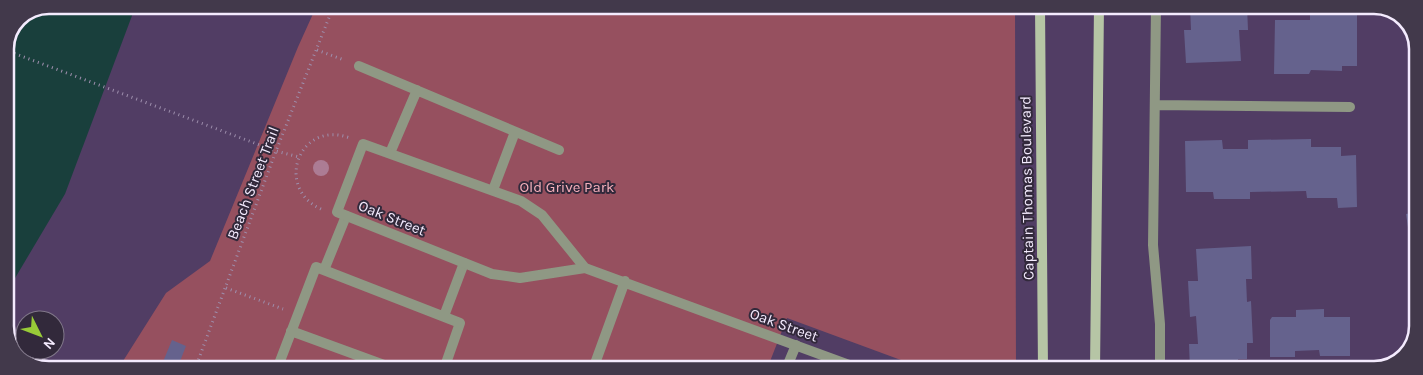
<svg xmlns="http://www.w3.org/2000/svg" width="1423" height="375" font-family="Karla,sans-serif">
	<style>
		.green { fill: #96505f }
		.water { fill: #193f3c }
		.building { fill: #65628d }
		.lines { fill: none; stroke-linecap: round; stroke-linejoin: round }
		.path { stroke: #9e8fad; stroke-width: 3; stroke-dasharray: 1 4; stroke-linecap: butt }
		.service { stroke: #8f9884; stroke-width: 10 }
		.minor { stroke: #8f9884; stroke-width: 10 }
		.secondary { stroke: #b6c5a5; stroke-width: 10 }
		.tree { fill: #ac7c94 }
		.labels { text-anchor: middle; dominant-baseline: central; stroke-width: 4; stroke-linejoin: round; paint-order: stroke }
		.street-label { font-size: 15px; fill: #f4ebfe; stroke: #32293b }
		.park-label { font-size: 15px; fill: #f6b0bc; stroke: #32293b }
		.rim { fill: none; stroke: #f4ebfe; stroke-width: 2.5 }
	</style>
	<rect width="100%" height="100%" fill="#513d64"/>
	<path class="green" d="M317,5L1015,6L1016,370H928L787,318L767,369H118L166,293L210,261L298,47Z"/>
	<path class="water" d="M49,5H136L65,194L5,295V48L18,18Z"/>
	<path class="building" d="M1190,6H1247L1248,30H1239L1241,61L1186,63L1184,30H1191Z
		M1340,10H1357V66H1342V71L1311,70L1309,74H1274L1275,20H1310V14H1340Z
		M1311,139V147H1341V156L1356,155L1357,207L1338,208L1337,198H1307L1306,191L1250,192V199H1214L1213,192H1186L1185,141L1222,140L1223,149H1248V140Z
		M1417,212V246L1411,247L1406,214Z
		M1251,246L1252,279H1246L1247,302L1251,301L1253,343H1247V359H1238L1239,370H1190L1189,344H1198L1196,316L1190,317L1188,281H1198L1196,249Z
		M1324,309V317H1350V356H1320L1319,350L1295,351V357H1270V320L1272,317H1296V310Z
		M172,340L186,346L177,369H160Z"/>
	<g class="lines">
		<path class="path" d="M5,50L276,151L299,157
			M317,50L344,60
			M321,209C274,188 299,119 350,138
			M226,288L283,309
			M195,369L276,151L334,5"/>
		<path class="service" d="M1156,6L1153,245L1160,324V370
			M359,66L559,150
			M1155,105L1350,107
			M390,153L417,90
			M493,190L515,132
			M324,270L346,216
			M444,316L464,263
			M291,331L395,369
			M277,369L316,267L460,323L444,369
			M786,369L796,345"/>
		<path class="minor" d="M585,268L542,215L521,201L363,144L337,212L492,274L520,278L585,268L860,369
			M593,369L625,281"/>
		<path class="secondary" d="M1040,6L1043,370
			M1095,370L1099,6"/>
	</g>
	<circle class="tree" cx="321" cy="168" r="8"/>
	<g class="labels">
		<g class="street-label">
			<text transform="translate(253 183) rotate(-69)">Beach Street Trail</text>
			<text transform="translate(1027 188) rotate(-91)">Captain Thomas Boulevard</text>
			<text transform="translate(392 218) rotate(22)">Oak Street</text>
			<text transform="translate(784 325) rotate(20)">Oak Street</text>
		</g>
		<g class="park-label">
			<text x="567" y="187">Old Grive Park</text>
		</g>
	</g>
	<path d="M0 0H1423V375H0ZM49 14H1374A35 35 0 0 1 1409 49V326A35 35 0 0 1 1374 361H49A35 35 0 0 1 14 326V49A35 35 0 0 1 49 14Z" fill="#42394b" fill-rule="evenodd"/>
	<path class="rim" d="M49 14H1374A35 35 0 0 1 1409 49V326A35 35 0 0 1 1374 361H49A35 35 0 0 1 14 326V49A35 35 0 0 1 49 14Z"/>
	<g transform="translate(40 335) rotate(132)"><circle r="24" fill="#32293b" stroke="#807789"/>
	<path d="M0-4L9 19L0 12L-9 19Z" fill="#98cb38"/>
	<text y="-8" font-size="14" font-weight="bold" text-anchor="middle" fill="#f4ebfe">N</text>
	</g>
</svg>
